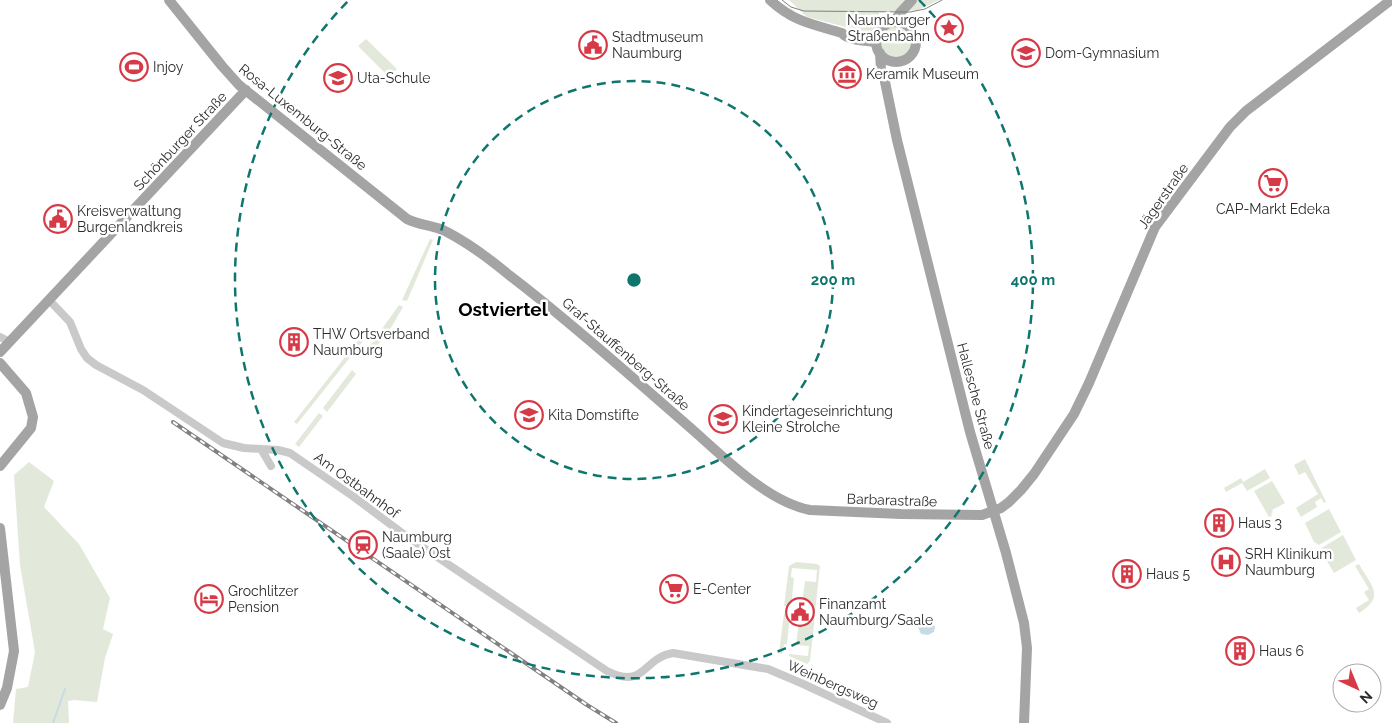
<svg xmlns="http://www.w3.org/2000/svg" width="1392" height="723" font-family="Raleway,sans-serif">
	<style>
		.green { fill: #e2e8da }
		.water { fill: #c7dbe7 }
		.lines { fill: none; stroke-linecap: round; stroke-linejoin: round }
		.stream { stroke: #c7dbe7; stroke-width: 2 }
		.minor { stroke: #c9c9c9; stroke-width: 8 }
		.major { stroke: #a4a4a4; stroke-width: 10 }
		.tram { stroke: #818181; stroke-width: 1 }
		.rail-casing { stroke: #818181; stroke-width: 4 }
		.rail { stroke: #fff; stroke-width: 2; stroke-dasharray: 5.5; stroke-linecap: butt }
		.ring { fill: none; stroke: #0f766e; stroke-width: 2.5; stroke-dasharray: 9 6 }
		.labels { text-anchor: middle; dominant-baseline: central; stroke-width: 5; stroke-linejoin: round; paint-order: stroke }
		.poi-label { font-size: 14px; fill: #2c2c2c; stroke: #fff; text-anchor: start }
		.street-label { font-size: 14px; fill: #2c2c2c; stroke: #fff }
		.district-label { font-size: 19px; font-weight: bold; fill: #000; stroke: #fff }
		.centre { fill: #0f766e; stroke: #fff; stroke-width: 2.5 }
		.ring-label { font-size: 15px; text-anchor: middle; font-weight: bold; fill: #0f766e; stroke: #fff; stroke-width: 5; stroke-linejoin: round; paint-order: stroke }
	</style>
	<rect width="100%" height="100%" fill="#fff"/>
	<path class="green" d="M789,0H939L918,10L879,12L878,27L869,33L807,17Z
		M880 42a16 16 0 1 1 32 0a16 16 0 1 1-32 0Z
		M366,39L397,69L389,77L358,46Z
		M430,239L433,240L407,301L402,300Z
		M399,305L403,307L392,326L371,354L367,350Z
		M364,333L367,336L297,424L294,422Z
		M352,370L356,374L327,412L323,408Z
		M319,413L323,416L299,447L295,444Z
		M1305,459L1326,502L1324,503L1321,498L1315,502L1317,507L1301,517L1296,508L1318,494L1305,472L1299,475L1294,465Z
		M29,462L54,481L44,507L79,544L110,598L103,629L113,634L105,658L97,702L74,700L68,701L69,723H13L16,689L28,687L35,652L20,565L14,475Z
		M1265,469L1270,478L1247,491L1242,483L1226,492L1224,488L1241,478L1243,482Z
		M1272,481L1285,503L1272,510L1273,512L1271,514L1272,516L1269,517L1254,491Z
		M1329,509L1341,532L1319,545L1314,542L1305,523Z
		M1343,535L1356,560L1334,573L1320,549Z
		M796,562L817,564L820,566L815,612L809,611L810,605L802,604L805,581L816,582L817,570L792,568L791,577L794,578L791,607L784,606L789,566Z
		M1359,564C1371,586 1386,596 1359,613L1356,608L1369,600L1364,592L1369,589L1355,566Z
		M784,614H790L787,644H784L782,654L779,653Z
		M809,614L815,615L810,661L807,664L789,656V654L808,656L809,646L796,645L799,621L808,622Z"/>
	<path class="water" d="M927,621L933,623L935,627L934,632L928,635L921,634L918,627L921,623Z"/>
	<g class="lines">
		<path class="stream" d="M53,723L65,689"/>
		<path class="minor" d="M49,300L70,322L81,349L87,358L96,365L143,390L223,443L244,448L278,450L290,453L354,497L406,536L607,671C646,690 642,658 673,653L768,669L801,683L887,723
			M0,337L10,342
			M261,449L271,466"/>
		<path class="major" d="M169,0L222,66L239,85L407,219C420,226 435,225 447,232C468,243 491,260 509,275C571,322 628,374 686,424C721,454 765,501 810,510L901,514L982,515L1001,508L1009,502L1021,490L1034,474L1074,414L1089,383L1155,227L1230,127L1246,111L1391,0
			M770,0C794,22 812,24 842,33C847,40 866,41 876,42
			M894,22L900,13L912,0
			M876 42a20 20 0 1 1 40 0a20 20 0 1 1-40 0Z
			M880,53L881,70L884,77L897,140L970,432L1006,553L1024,623L1027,648L1024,723
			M0,352L246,90
			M0,363L26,393L33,417L31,428L0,466
			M0,528L14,651L7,688L0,705"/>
		<path class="tram" d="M782,0L791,7L804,11L910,12L925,9L942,0"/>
		<defs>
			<path id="rail" d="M173,422L587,705L616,723"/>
		</defs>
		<use href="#rail" class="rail-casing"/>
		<use href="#rail" class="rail"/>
	</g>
	<g class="ring">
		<circle cx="634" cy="280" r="199"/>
		<path d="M919 0A399 399 0 1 1 349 0"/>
	</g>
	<defs>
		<symbol id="sight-ring" viewBox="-11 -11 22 22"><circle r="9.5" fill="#fff" stroke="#d63a47" stroke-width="1.5"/><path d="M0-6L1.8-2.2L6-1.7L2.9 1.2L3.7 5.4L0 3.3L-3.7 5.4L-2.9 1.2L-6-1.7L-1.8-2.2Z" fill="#d63a47"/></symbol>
		<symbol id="civic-ring" viewBox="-11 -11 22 22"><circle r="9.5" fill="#fff" stroke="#d63a47" stroke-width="1.5"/><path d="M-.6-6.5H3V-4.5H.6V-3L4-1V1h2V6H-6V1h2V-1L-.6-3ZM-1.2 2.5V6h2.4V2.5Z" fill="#d63a47"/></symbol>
		<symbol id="school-ring" viewBox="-11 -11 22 22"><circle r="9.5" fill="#fff" stroke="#d63a47" stroke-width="1.5"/><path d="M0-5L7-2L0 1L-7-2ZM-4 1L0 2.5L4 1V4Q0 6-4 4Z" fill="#d63a47"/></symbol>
		<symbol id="stadium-ring" viewBox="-11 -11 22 22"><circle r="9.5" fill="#fff" stroke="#d63a47" stroke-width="1.5"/><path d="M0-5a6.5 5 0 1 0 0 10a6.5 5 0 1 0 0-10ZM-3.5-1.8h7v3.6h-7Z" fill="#d63a47"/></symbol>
		<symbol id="museum-ring" viewBox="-11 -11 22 22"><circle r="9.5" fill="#fff" stroke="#d63a47" stroke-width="1.5"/><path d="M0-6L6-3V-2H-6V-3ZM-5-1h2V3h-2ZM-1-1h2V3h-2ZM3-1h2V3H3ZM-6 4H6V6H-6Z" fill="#d63a47"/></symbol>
		<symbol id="supermarket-ring" viewBox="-11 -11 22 22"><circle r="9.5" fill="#fff" stroke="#d63a47" stroke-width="1.5"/><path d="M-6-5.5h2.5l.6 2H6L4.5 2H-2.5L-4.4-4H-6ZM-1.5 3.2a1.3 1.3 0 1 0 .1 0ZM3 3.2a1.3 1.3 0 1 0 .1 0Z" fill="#d63a47"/></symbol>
		<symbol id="building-ring" viewBox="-11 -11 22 22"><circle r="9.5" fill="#fff" stroke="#d63a47" stroke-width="1.5"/><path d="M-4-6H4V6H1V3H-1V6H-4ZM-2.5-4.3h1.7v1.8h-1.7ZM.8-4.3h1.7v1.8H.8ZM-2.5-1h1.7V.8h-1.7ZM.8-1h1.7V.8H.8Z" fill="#d63a47"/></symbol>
		<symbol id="station-ring" viewBox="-11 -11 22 22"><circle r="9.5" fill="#fff" stroke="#d63a47" stroke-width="1.5"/><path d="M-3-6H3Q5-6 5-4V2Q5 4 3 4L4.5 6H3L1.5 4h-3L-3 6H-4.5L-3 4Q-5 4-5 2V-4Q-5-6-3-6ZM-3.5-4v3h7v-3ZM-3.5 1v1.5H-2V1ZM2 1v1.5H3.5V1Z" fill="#d63a47"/></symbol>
		<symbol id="hospital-ring" viewBox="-11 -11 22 22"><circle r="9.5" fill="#fff" stroke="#d63a47" stroke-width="1.5"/><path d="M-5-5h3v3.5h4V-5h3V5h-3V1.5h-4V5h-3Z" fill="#d63a47"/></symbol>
		<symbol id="hotel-ring" viewBox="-11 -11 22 22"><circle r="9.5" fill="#fff" stroke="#d63a47" stroke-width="1.5"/><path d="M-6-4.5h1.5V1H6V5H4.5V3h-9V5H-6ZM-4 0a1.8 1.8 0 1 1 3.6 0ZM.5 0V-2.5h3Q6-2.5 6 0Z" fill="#d63a47"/></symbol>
	</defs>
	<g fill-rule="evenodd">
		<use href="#sight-ring" x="933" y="12" width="32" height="32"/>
		<use href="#civic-ring" x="577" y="29" width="32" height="32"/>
		<use href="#school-ring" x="1010" y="37" width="32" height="32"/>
		<use href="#stadium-ring" x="118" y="51" width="32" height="32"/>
		<use href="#museum-ring" x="831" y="58" width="32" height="32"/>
		<use href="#school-ring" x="322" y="62" width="32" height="32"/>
		<use href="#supermarket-ring" x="1257" y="167" width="32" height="32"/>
		<use href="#civic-ring" x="42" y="203" width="32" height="32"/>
		<use href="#building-ring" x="278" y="326" width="32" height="32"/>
		<use href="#school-ring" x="513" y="399" width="32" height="32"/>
		<use href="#school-ring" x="707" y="403" width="32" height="32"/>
		<use href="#building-ring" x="1203" y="507" width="32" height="32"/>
		<use href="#station-ring" x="347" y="529" width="32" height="32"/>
		<use href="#hospital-ring" x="1210" y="546" width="32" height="32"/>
		<use href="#building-ring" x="1111" y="558" width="32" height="32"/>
		<use href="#supermarket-ring" x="658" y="573" width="32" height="32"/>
		<use href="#hotel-ring" x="193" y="583" width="32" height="32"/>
		<use href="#civic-ring" x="784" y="596" width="32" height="32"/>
		<use href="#building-ring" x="1224" y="635" width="32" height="32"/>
	</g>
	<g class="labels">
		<g class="poi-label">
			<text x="930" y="20" text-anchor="end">Naumburger<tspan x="930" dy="16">Straßenbahn</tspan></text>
			<text x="612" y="37">Stadtmuseum<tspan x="612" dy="16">Naumburg</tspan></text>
			<text x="1045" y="53">Dom-Gymnasium</text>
			<text x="153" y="67">Injoy</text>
			<text x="866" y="74">Keramik Museum</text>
			<text x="357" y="78">Uta-Schule</text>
			<text x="1273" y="209" text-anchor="middle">CAP-Markt Edeka</text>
			<text x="77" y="211">Kreisverwaltung<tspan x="77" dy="16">Burgenlandkreis</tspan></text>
			<text x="313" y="334">THW Ortsverband<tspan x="313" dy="16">Naumburg</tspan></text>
			<text x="742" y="411">Kindertageseinrichtung<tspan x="742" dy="16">Kleine Strolche</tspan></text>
			<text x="548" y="415">Kita Domstifte</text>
			<text x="1238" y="523">Haus 3</text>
			<text x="382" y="537">Naumburg<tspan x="382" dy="16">(Saale) Ost</tspan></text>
			<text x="1245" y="554">SRH Klinikum<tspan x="1245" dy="16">Naumburg</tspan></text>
			<text x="1146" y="574">Haus 5</text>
			<text x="693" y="589">E-Center</text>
			<text x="228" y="591">Grochlitzer<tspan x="228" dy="16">Pension</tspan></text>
			<text x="819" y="604">Finanzamt<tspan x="819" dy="16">Naumburg/Saale</tspan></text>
			<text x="1259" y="651">Haus 6</text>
		</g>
		<g class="street-label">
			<text transform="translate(303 117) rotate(39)">Rosa-Luxemburg-Straße</text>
			<text transform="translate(180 141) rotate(-47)">Schönburger Straße</text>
			<text transform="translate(1163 196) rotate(-55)">Jägerstraße</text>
			<text transform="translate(626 354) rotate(41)">Graf-Stauffenberg-Straße</text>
			<text transform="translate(976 396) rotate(75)">Hallesche Straße</text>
			<text transform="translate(357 485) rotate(36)">Am Ostbahnhof</text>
			<text transform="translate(892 500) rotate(2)">Barbarastraße</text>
			<text transform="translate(833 684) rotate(24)">Weinbergsweg</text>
		</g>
		<g class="district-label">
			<text x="503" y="309">Ostviertel</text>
		</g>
	</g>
	<circle cx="634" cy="280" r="8" class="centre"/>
	<g class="ring-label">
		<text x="833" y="285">200 m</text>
		<text x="1033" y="285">400 m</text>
	</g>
	<g transform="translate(1357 688) rotate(136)"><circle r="24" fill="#ffffff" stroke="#ababab"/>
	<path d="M0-4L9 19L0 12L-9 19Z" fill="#d63a47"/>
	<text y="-8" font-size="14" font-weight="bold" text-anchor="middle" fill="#2c2c2c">N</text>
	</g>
</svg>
